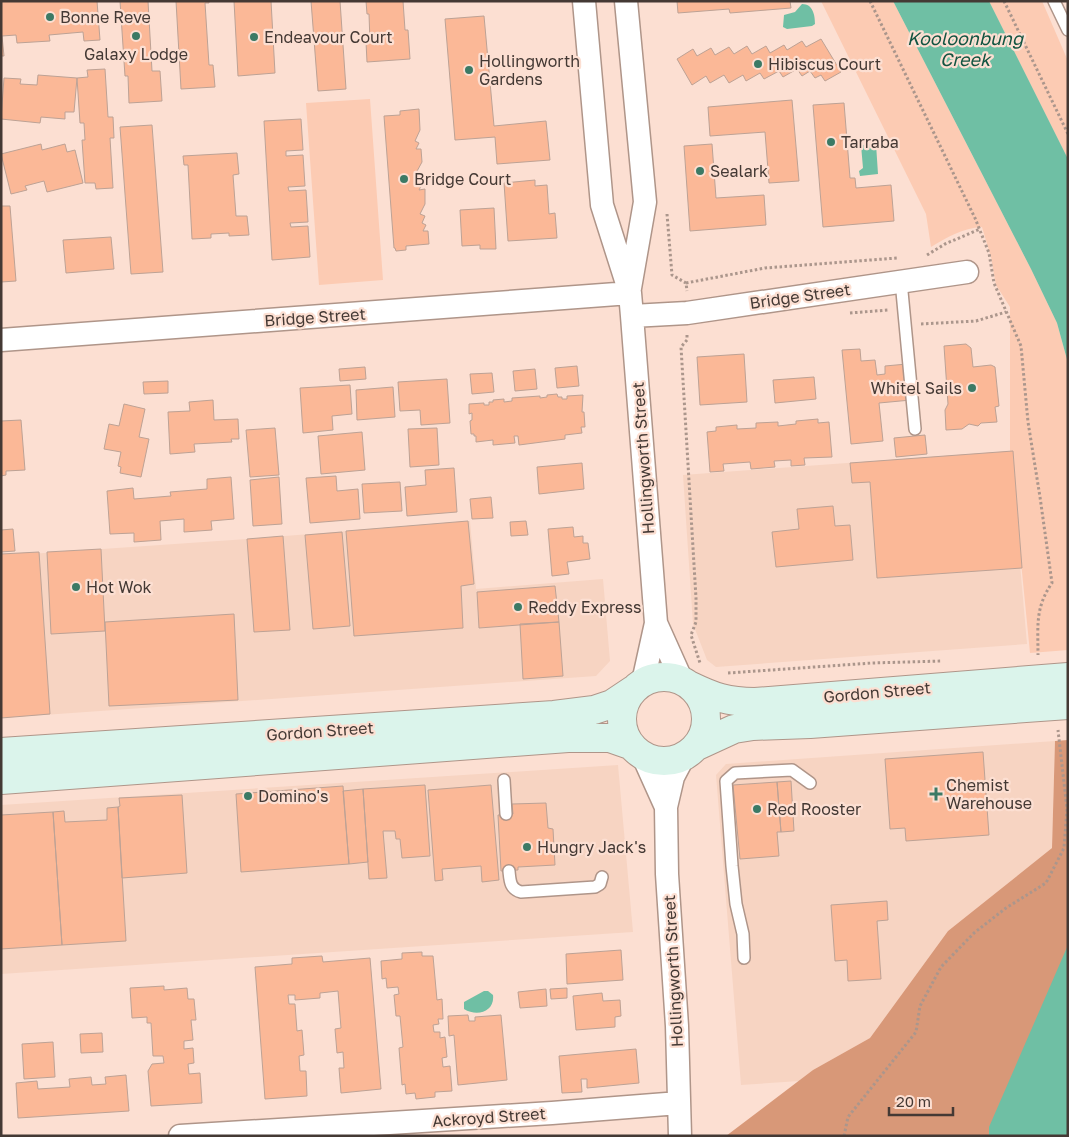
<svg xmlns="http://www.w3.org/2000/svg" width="1069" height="1137" font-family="'Golos Text',sans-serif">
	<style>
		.built { fill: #f7d4c2 }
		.green { fill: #fccbb3 }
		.forest { fill: #d89878 }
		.water { fill: #6fbfa4 }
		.building { fill: #fbb897; stroke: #bda295 }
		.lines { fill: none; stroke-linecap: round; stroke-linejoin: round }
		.service-casing { stroke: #af9589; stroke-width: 14 }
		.minor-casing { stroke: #af9589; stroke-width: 25 }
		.secondary-casing { stroke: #af9589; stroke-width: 30 }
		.path { stroke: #ab968c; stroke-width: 3; stroke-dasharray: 2.5 2.5; stroke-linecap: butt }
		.service { stroke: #fff; stroke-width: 11 }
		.minor { stroke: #fff; stroke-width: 22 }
		.secondary { stroke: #dbf4eb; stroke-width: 28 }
		.poi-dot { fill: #3c7a65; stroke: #fcdfd2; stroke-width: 2 }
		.labels { text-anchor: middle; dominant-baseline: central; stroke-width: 4.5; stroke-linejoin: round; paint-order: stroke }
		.poi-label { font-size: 16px; fill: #443934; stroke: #fcdfd2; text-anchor: start }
		.street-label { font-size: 16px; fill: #443934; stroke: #fcdfd2 }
		.water-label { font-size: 18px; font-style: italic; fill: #125441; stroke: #fcdfd2 }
	</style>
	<rect width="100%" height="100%" fill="#fcdfd2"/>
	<path class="built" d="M1010,451L1027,644L716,667L707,660L693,624L683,475Z
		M470,521L476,589L603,579L610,661L596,676L1,718V556L247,539Z
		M1055,741L1052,848L948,931L870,1038L813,1070L799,1081L741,1085L716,775L726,764Z
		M618,765L633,932L1,974V805Z"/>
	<path class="green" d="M821,1H893L1031,269L1057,323L1068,363V650L1030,653L1010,451V307L996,285L991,257L982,227C962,228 948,237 931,247L926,214Z
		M989,1H1042L1068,61V159Z
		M370,99L383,280L319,285L306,103Z"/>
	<path class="forest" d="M1068,740V1136H726L813,1070L870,1038L948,931L1052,848L1055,741Z"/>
	<path class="water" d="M893,1H989L1068,159V363L1057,323L1031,269Z
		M802,4C813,4 815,15 815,24L812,26L787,29L783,27L784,15L795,12Z
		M876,144L878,174L860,176L859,171L863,168L861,145Z
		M1068,945V1136H989V1127Z
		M484,991H488L493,995C495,1012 477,1017 464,1009V1002Z"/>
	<path class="building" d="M1,1H97L100,40L84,41L83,32L49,35L50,41L17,43L16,35L2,36L4,56H1Z
		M120,1H148L152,71H160L162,101L129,103L128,76H125Z
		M176,1H209V3H205L209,65H213L215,87L181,89Z
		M234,1H271L275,73L238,76Z
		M311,1H340L346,89L318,91Z
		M366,1H403L405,30H408L410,59L367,62L366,42H370L369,14H367Z
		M677,1H790L791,8L730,13L729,9L678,13Z
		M484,16L494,126L546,121L550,160L497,164L495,137L455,140L445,19Z
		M821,39L841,72L825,81L821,75L815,78L810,71L802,76L797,69L783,77L779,71L764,79L760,73L746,81L743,75L729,83L724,75L710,83L706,76L692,85L677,59L693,49L697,56L711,48L715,55L729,47L734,54L747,46L752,54L766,46L770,53L784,45L787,50L802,41L806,47Z
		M105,69L108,117H113L114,138H110L113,188L96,189L95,183H85L82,140H85L84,123H80L77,78L88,77L87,70Z
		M38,75L77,78L74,112H65V119L41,117L40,123L1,119L4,78L21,79L20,84L37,85Z
		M792,100L799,181L769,183L765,132L710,136L708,107Z
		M844,103L850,178H855L856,188L891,185L894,221L823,227L813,105Z
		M419,109L420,130L415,141L419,143L416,149H421L422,162L416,173L420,176L417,182L422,184L419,190L425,189V204L420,214L425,216L422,223L426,225L423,231H428L429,244L406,246V250L396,251L395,248H394L384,116L400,115V111Z
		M301,119L303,150L286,151V156L303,155L305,186L288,187L289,191L306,190L308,222L290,223L291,227L308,226L310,257L272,260L264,121Z
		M152,125L163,272L131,274L120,127Z
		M41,144L42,150L65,144L67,152L75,150L83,183L47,192L44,181L25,186L27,190L11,194L1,154Z
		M712,144L716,198L764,195L766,225L690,231L684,146Z
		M237,153L239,174L233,175L236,216H247L249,235L229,236V233L211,234V238L192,239L188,165H184L183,156Z
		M535,180V186L547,185L549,214L555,213L557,238L508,241L504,183Z
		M1,206H10L16,281L1,282Z
		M494,208L496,249H480V245L462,246L460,210Z
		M111,237L114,269L66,273L63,240Z
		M966,344L971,348L973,367L991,365L995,367L999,406L995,407L997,422L981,423L978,426L969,424L962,429L946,430L945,410L948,404L944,346Z
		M860,349L861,361L875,360L877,375L885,374V366L907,364L911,400L879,403L883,441L851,444L842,350Z
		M744,354L747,402L700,405L697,357Z
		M577,366L579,386L557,388L555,368Z
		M365,367L366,379L340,381L339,369Z
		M535,369L537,389L515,391L513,371Z
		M492,373L494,392L472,394L470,374Z
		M814,377L816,399L775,403L773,380Z
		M447,379L450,423L421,425L420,410L400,411L398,382Z
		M168,381V393L144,394L143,382Z
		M350,385L352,414L332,416L333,430L303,433L300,388Z
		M393,387L395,417L357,420L356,390Z
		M557,394L558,397H562V399H567V396L583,395L582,412H584L585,427H581L582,433L565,435V439L519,445L518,436H514L515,443L493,445V440L476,442V436H474V434H471L470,421L472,420V413L469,414V404L484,403V405H489V402H493V400L504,399V402L512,401V398L540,396V398L547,397V395Z
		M213,400L214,420L238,419L239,439H231L232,442L194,444L195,452L170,454L168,412L190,411L189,402Z
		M124,404L145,409L139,437L149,439L141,477L120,473L121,467L118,466L121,452L104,449L109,424L119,426Z
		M818,419V423L829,422L832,457L804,458L805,465L791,466V460L774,461L775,467L751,469L750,462L723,464L724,471L710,472L707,432L716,431V427L737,425V429L756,428V423L778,422V426L796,424V421Z
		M21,420L25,470L6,471V475L1,476V421Z
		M275,428L279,475L250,477L246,430Z
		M437,428L439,465L410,467L408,429Z
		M362,432L365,470L321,474L318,436Z
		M925,435L927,454L896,457L894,438Z
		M1013,451L1022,568L877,578L870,482L852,483L850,463Z
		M582,463L584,489L539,494L537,467Z
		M454,468L457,512L407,516L405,487L426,485L425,470Z
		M336,476L337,491L358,489L360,519L310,523L306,478Z
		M231,477L234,519L211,521L212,530L184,532V519L160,521L161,540L134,542V533L110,534L107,491L133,488L134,499L171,496L170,492L207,489V479Z
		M279,477L282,524L253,526L250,480Z
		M400,482L402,511L364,513L362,484Z
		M491,497L493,518L472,519L470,499Z
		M833,506L835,526L850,525L853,560L776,567L772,532L799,529L797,509Z
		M468,521L474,584L461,586L463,628L354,636L346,531Z
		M526,521L528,535L511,536L510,522Z
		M573,527L574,537L583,536V543H588L590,559L567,562L569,574L552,576L548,529Z
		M13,529L15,551L1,552V530Z
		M342,532L350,626L313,629L305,535Z
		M283,536L290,630L254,632L247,539Z
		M101,549L105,631L51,634L47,552Z
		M39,552L50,714L1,718V554Z
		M555,586L559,622L479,628L477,592Z
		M234,614L238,700L109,706L105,622Z
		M559,622L563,676L523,679L520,624Z
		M983,752L989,835L906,841L905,828L890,829L885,759Z
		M791,781L794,831L781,832L777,782Z
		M777,782L781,832H777L779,856L740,859L733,785Z
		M425,785L430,856L402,858L400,839H396L395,831H383L387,878L369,879L363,789Z
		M491,785L499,880L482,882L481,866L442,869L443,880L435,881L428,790Z
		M343,786L349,864L241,872L236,794Z
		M363,789L368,862L349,864L343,791Z
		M182,795L187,873L122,878L118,807L120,806L119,798Z
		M546,803L548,828L553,829L555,865L518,867V870L501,871L498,815L513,814L512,804Z
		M118,807L126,941L62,945L53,812L64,811L65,822L107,820V808Z
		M53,812L62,945L1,949V815Z
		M887,901L888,920L877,921L881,979L848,981L847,960L835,961L831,905Z
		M621,950L623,980L567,984L566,954Z
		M422,952V956H433L437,1000L442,999L443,1019H438L439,1024L433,1025L434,1032H440V1038L445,1037L447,1057L442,1058L443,1067L450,1066L452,1091L435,1092V1097L416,1099L415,1093L406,1094L405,1084L402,1085L399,1048L403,1047L400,1016H396L394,995L399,994L398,987L387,988L386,978L382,979L381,961L402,959V953Z
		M322,956L323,962L370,958L381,1089L341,1093L339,1068H344L343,1052L337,1053L335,1029L341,1028L338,991L320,993V998L295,1000V995H288L289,1004H295L297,1031L302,1030L304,1055L299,1056L300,1071H306L307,1096L265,1099L255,967L292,964V958Z
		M164,986V990L187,988L188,999H194L196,1020H191L193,1040L184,1041V1049L193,1048L194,1063L188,1064L189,1074L200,1073L202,1103L151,1106L148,1071L152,1064L164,1063L163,1056H153L151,1023H147V1017L132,1018L130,988Z
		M567,988V998L551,999L550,989Z
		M546,989L547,1006L520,1008L518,992Z
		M602,993L603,1001L620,1000L621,1016L615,1017V1027L576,1030L573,996Z
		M468,1015L469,1021H475V1017L501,1015L507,1080L458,1085L454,1035L449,1036L448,1016Z
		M102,1033L103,1052L81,1053L80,1034Z
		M53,1042L55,1077L24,1079L22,1044Z
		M636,1049L639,1083L587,1088V1079H581L582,1092L562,1093L559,1056Z
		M126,1075L129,1111L18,1118L16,1083L37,1081L38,1089L70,1087L69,1079L91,1077L92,1085L106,1084L105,1077Z"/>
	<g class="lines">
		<defs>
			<path id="service" d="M1054,1L1068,30
				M901,281L915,429
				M504,780L506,814
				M509,871C510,881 510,889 521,892L595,887L600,884L602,877
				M744,958L743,934L736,904L732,866L726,781L735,773L792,770L810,783"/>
			<path id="minor" d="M584,1L602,205L630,293L632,316L656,623L643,682
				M626,1L645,202L630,288
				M632,316L687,313L967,272
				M1,340L630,293
				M656,623L682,681
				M643,756L666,807
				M180,1136L552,1113L679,1103
				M680,1136L677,1026L667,874L666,807L673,777L684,756"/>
			<path id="secondary" d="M622 719a42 42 0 1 1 84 0a42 42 0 1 1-84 0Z
				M689,685C714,697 727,702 755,702L1068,677
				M697,746L734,729L753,726L810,724L1068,705
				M1,752L554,715L594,710L612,704L633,690
				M1,780L568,738H610L630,745"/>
		</defs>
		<use href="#service" class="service-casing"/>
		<use href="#minor" class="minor-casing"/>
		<use href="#secondary" class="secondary-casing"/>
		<path class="path" d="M870,1L975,218L989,253L994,283L1021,346L1028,422L1040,497L1052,583C1035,608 1038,625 1038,655
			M1004,1L1068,134
			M667,214L672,275L686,283L687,291
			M927,255L945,244L980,229
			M686,283L765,268L897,258
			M850,313L888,310
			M921,324L976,321L1006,312
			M687,335V340L681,347L696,598V622L691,635L700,663
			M728,673L872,663L942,661
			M844,1136L848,1117L916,1032L920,1006L941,967L974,933L1006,908L1046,883L1064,848L1067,809L1058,730"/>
		<use href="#service" class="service"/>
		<use href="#minor" class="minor"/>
		<use href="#secondary" class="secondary"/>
	</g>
	<g class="poi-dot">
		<circle cx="50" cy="17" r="5"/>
		<circle cx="136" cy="36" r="5"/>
		<circle cx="254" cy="37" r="5"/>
		<circle cx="758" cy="64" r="5"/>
		<circle cx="469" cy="70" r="5"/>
		<circle cx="831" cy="142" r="5"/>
		<circle cx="700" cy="171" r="5"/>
		<circle cx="404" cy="179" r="5"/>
		<circle cx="972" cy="388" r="5"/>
		<circle cx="76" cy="587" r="5"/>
		<circle cx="518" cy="607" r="5"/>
		<path d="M933.5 786.5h5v5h5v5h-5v5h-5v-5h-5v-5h5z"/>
		<circle cx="248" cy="796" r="5"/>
		<circle cx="757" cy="809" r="5"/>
		<circle cx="527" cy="847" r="5"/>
	</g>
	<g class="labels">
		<g class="poi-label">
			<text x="60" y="17">Bonne Reve</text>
			<text x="264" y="37">Endeavour Court</text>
			<text x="136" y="54" text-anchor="middle">Galaxy Lodge</text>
			<text x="479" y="61">Hollingworth<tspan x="479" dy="18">Gardens</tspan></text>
			<text x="768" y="64">Hibiscus Court</text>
			<text x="841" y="142">Tarraba</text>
			<text x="710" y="171">Sealark</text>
			<text x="414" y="179">Bridge Court</text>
			<text x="962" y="388" text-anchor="end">Whitel Sails</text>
			<text x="86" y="587">Hot Wok</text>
			<text x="528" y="607">Reddy Express</text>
			<text x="946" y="785">Chemist<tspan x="946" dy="18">Warehouse</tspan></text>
			<text x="258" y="796">Domino's</text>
			<text x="767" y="809">Red Rooster</text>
			<text x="537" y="847">Hungry Jack's</text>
		</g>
		<g class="street-label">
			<text transform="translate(800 296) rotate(-8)">Bridge Street</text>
			<text transform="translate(315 317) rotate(-4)">Bridge Street</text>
			<text transform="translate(643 458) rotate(-94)">Hollingworth Street</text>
			<text transform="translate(877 692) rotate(-5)">Gordon Street</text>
			<text transform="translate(320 731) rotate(-4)">Gordon Street</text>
			<text transform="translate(673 971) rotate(-93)">Hollingworth Street</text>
			<text transform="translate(489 1117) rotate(-4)">Ackroyd Street</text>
		</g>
		<g class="water-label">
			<text x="965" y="38">Kooloonbung<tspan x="965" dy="21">Creek</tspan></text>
		</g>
	</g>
	<rect width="1069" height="1137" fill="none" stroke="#443934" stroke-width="5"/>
	<path d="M889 1107v8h64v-8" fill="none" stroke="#443934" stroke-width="2.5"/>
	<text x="896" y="1107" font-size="15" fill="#443934" stroke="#fcdfd2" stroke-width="4" paint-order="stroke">20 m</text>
</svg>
